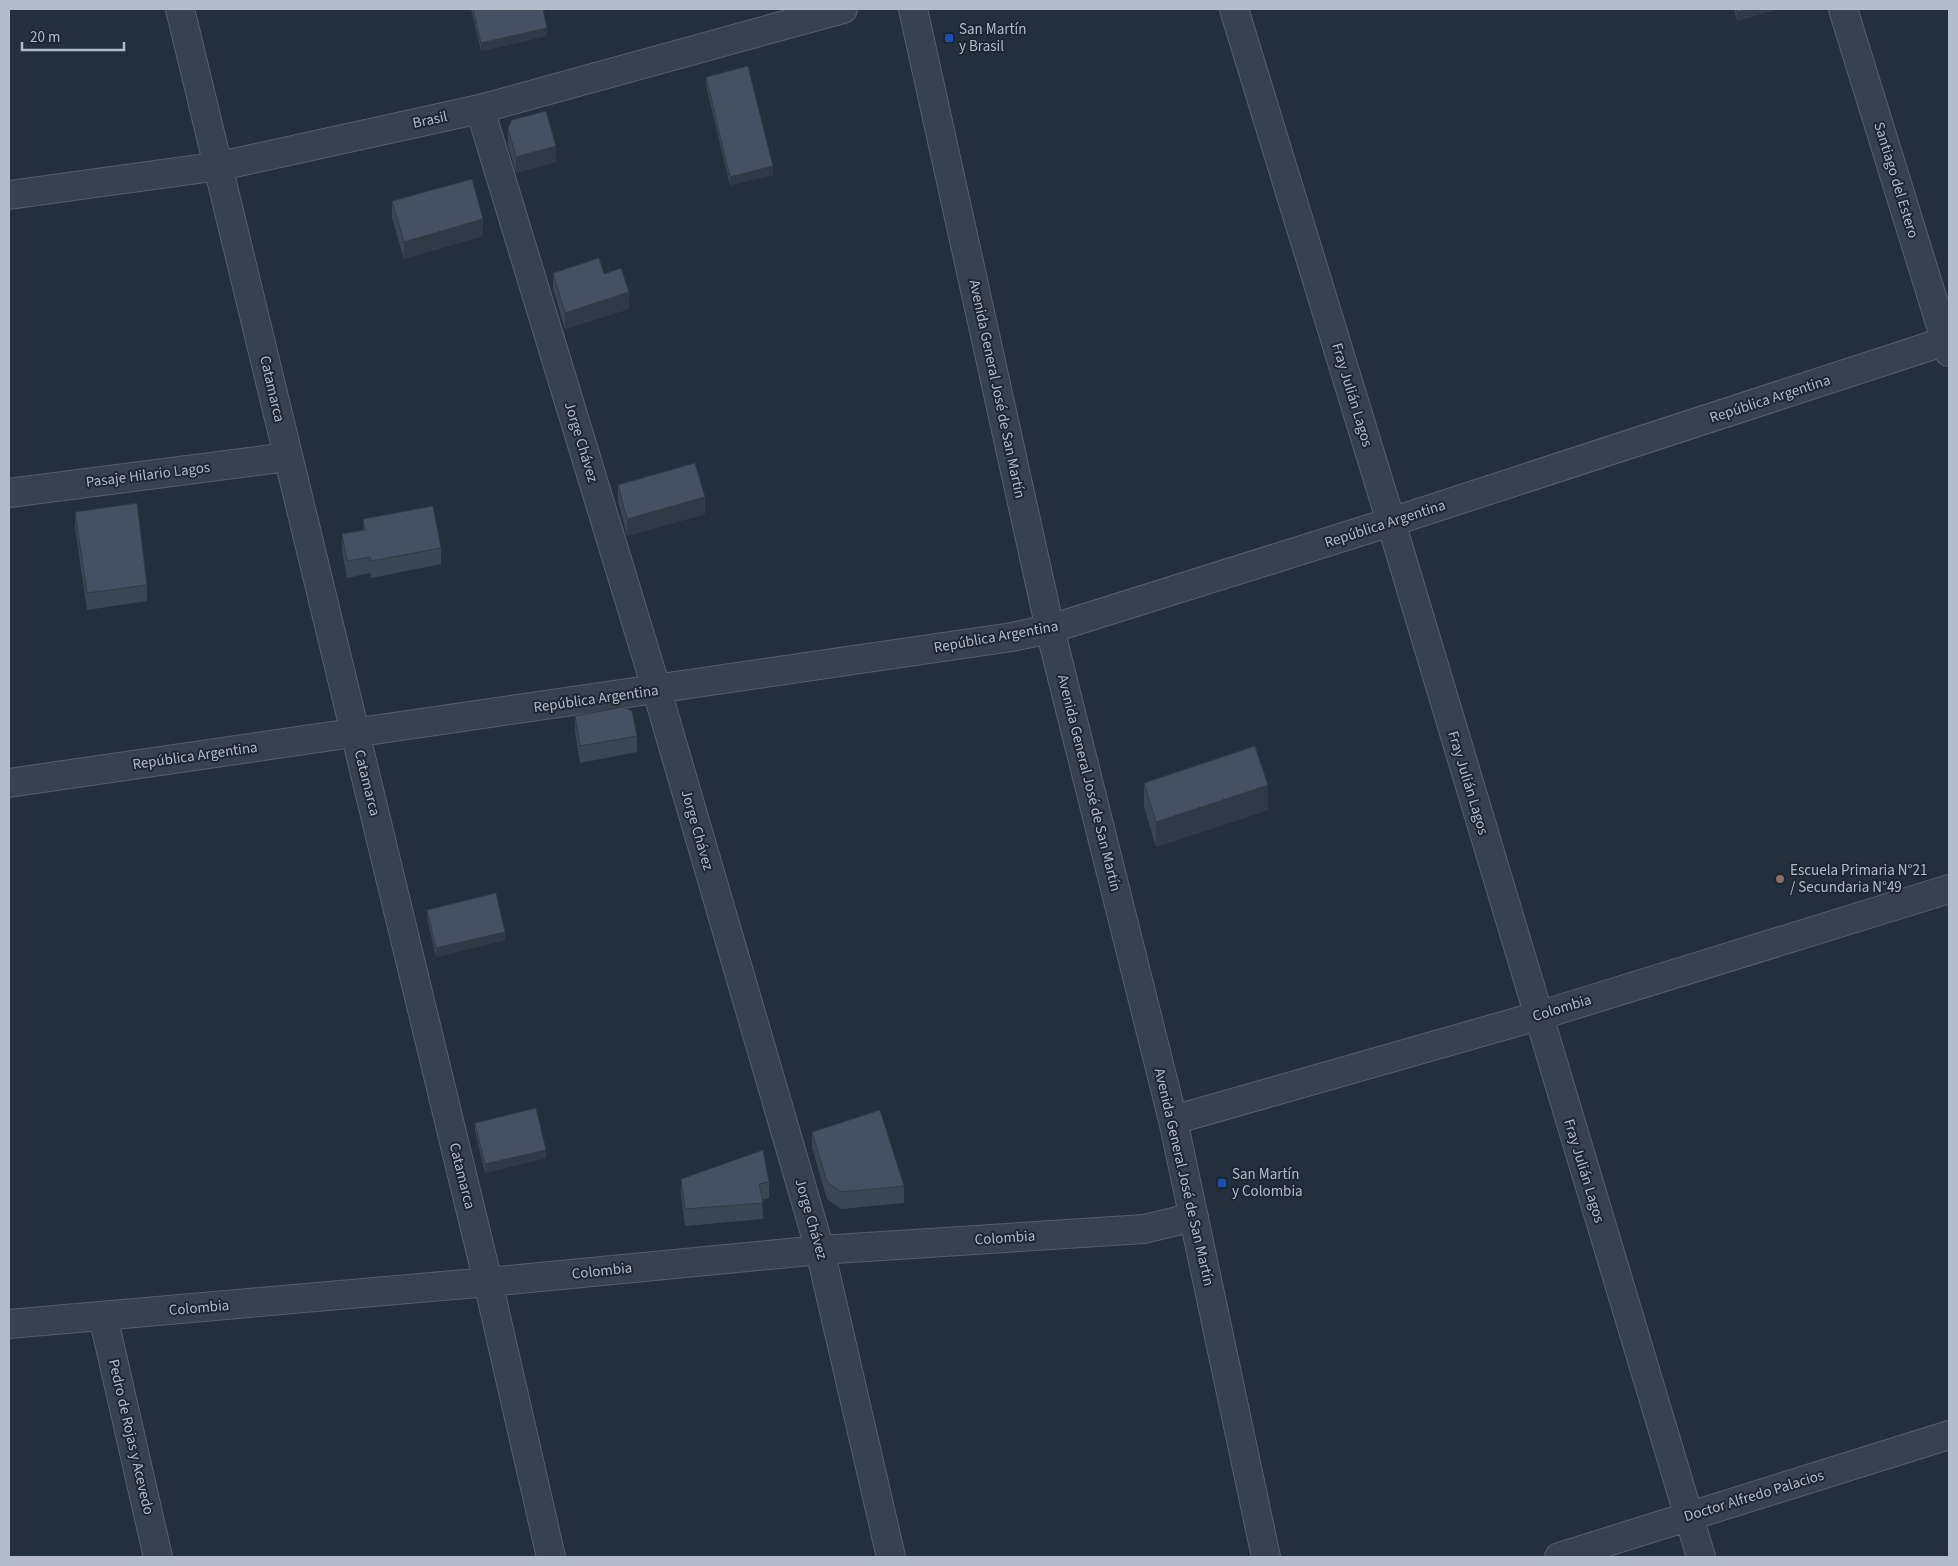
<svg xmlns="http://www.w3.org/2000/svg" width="1958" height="1566" font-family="'Source Sans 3',sans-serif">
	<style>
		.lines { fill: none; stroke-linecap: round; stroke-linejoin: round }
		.minor-casing { stroke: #565f6c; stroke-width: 30 }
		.minor { stroke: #38414e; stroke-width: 28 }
		.wall { fill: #3b4654 }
		.shaded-wall { fill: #303945 }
		.building { fill: #455162; stroke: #303945 }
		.transit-dot { fill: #1a4fb4; stroke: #1d2633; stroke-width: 2 }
		.education-dot { fill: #8d6e63; stroke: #1d2633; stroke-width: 2 }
		.labels { text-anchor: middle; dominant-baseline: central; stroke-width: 4; stroke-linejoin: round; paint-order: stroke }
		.poi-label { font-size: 15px; fill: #b4bcc9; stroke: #1d2633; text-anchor: start }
		.street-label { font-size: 15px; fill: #b4bcc9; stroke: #1d2633 }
	</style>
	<rect width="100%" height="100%" fill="#242f3e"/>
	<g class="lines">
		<defs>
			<path id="minor" d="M180,9L488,1282L551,1557
				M913,9L1050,629L1173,1120L1266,1557
				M1234,9L1391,522L1701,1557
				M1843,9L1949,352
				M480,109L657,691L820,1250L891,1557
				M9,195L220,166L480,109L843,9
				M9,493L287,457
				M9,783L1012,637L1050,629L1391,522L1949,340
				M1173,1120L1538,1016L1949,889
				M103,1316L158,1557
				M9,1324L488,1282L820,1250L1144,1229L1194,1217
				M1559,1557L1949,1435"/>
		</defs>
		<use href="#minor" class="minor-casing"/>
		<use href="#minor" class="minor"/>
	</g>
	<path class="wall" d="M471,9H543L547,36L481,51Z
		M1734,9H1778L1737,21Z
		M706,77L773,175L730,185L706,86Z
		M508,128L556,162L516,173L508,145Z
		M392,201L483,236L404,259L392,218Z
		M553,273L604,274L629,309L565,329L553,289Z
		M618,485L705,514L627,536L618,501Z
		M75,512L147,585V601L87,610L75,528Z
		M363,519L441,548V564L371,578L370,573L347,578L342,551V534L363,530Z
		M575,716L637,736V752L580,763L575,732Z
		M1144,783L1268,810L1156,847L1144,807Z
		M427,910L505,940L436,957L427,918Z
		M475,1123L546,1158L485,1173L475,1131Z
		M812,1132L904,1186V1203L841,1209L827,1199L812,1148Z
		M681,1179L769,1182V1198L762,1200L763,1219L685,1226L681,1195Z"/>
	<path class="shaded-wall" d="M1749,9H1778L1737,21V12Z
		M547,28V36L481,51V43Z
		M556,146V162L516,173V157Z
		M773,166V175L730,185V177Z
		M483,219V236L404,259V242Z
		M629,292V309L565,329V313Z
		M705,497V514L627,536V519Z
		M1268,785V810L1156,847V822Z
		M505,932V940L436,957V948Z
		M546,1150V1158L485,1173V1164Z"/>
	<path class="building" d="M473,9H543L547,28L481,43Z
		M1736,9H1749L1737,12Z
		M748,66L773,166L730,177L706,77Z
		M546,111L556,146L516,157L508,128L512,120Z
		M472,179L483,219L404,242L392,201Z
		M599,258L604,274L621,268L629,292L565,313L553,273Z
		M695,463L705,497L627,519L618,485Z
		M137,503L147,585L87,593L75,512Z
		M433,506L441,548L371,561L370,557L347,561L342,534L365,530L363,519Z
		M623,707L632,711L637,736L580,746L575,716Z
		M1255,746L1268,785L1156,822L1144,783Z
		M496,893L505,932L436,948L427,910Z
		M536,1108L546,1150L485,1164L475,1123Z
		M880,1110L904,1186L841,1192L827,1182L812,1132Z
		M763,1150L769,1182L759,1184L763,1203L685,1209L681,1179Z"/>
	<g class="transit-dot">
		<rect x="944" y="33" width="10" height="10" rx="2.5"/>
		<rect x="1217" y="1178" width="10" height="10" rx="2.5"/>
	</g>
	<circle class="education-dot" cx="1780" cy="879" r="5"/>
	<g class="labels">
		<g class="poi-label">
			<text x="959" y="29">San Martín<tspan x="959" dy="17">y Brasil</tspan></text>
			<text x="1790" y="870">Escuela Primaria N°21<tspan x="1790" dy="17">/ Secundaria N°49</tspan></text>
			<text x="1232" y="1174">San Martín<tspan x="1232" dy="17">y Colombia</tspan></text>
		</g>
		<g class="street-label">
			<text transform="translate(430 120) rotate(-12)">Brasil</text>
			<text transform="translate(1896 180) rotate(73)">Santiago del Estero</text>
			<text transform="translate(272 389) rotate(77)">Catamarca</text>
			<text transform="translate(997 389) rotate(78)">Avenida General José de San Martín</text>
			<text transform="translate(1352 395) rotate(73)">Fray Julián Lagos</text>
			<text transform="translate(1770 399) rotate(-18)">República Argentina</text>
			<text transform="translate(581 442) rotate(73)">Jorge Chávez</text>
			<text transform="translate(148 475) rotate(-7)">Pasaje Hilario Lagos</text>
			<text transform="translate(1385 524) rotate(-18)">República Argentina</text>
			<text transform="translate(996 637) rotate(-10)">República Argentina</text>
			<text transform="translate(596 699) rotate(-8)">República Argentina</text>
			<text transform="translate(195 756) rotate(-8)">República Argentina</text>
			<text transform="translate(367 783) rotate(76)">Catamarca</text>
			<text transform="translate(1089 783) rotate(76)">Avenida General José de San Martín</text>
			<text transform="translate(1468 783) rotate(73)">Fray Julián Lagos</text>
			<text transform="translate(697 830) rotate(74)">Jorge Chávez</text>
			<text transform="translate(1562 1008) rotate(-17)">Colombia</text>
			<text transform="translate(1584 1171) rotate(73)">Fray Julián Lagos</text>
			<text transform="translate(462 1176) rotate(76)">Catamarca</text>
			<text transform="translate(1184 1177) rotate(77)">Avenida General José de San Martín</text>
			<text transform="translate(811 1219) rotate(74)">Jorge Chávez</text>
			<text transform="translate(1005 1238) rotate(-4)">Colombia</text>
			<text transform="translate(602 1271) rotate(-6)">Colombia</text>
			<text transform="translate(199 1308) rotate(-5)">Colombia</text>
			<text transform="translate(131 1437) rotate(77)">Pedro de Rojas y Acevedo</text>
			<text transform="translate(1754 1496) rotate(-17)">Doctor Alfredo Palacios</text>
		</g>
	</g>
	<rect width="1958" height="1566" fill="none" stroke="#b4bcc9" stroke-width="20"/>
	<path d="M22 42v8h102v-8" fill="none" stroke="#b4bcc9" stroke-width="2.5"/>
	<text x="30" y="42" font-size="15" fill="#b4bcc9" stroke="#1d2633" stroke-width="4" paint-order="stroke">20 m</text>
</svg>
